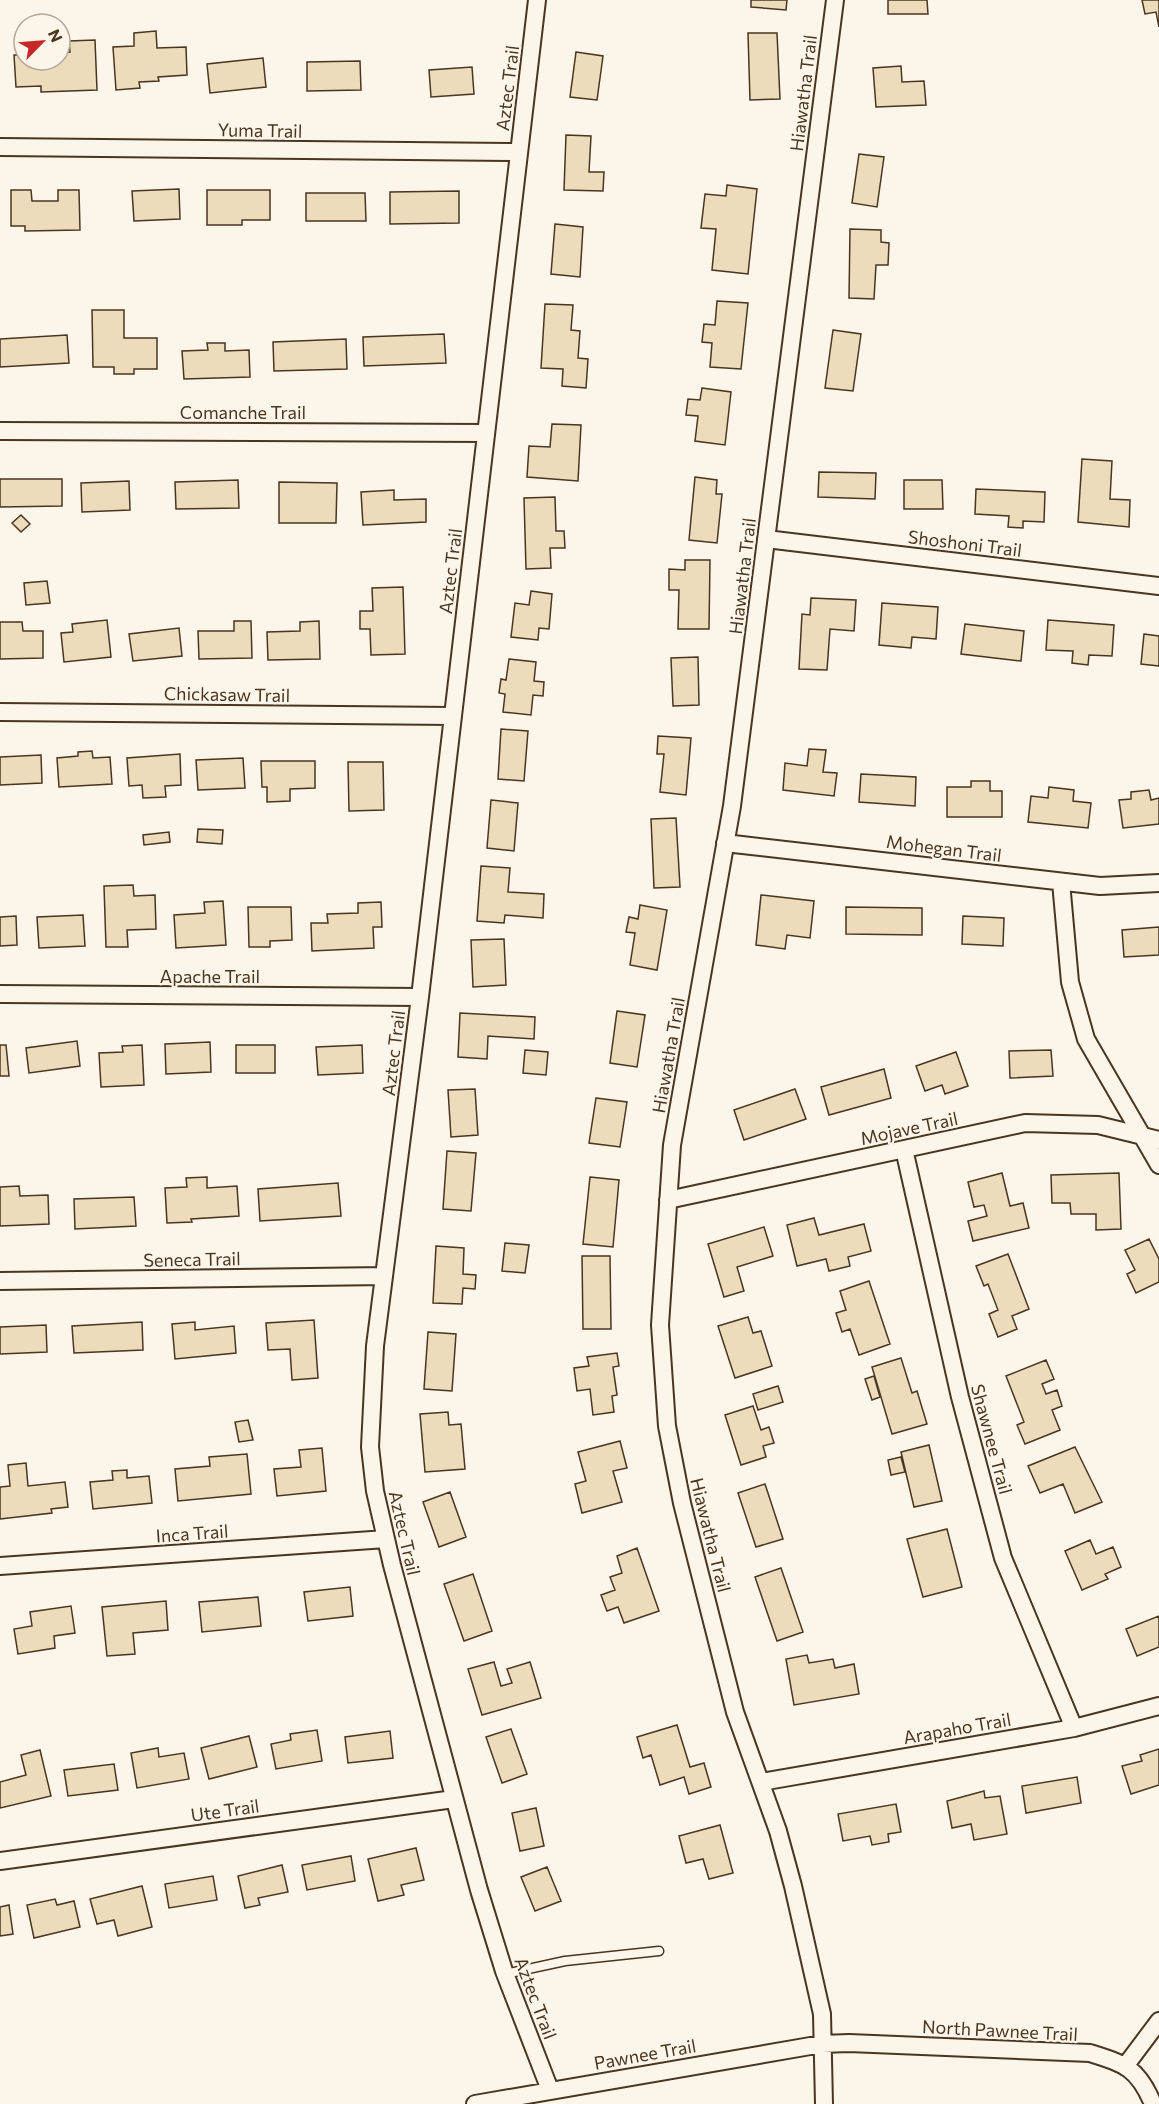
<svg xmlns="http://www.w3.org/2000/svg" width="1159" height="2104" font-family="Commissioner,sans-serif">
	<style>
		.building { fill: #ecdcbc; stroke: #4a3520; stroke-width: 1.5 }
		.lines { fill: none; stroke-linecap: round; stroke-linejoin: round }
		.service-casing { stroke: #4a3520; stroke-width: 11 }
		.minor-casing { stroke: #4a3520; stroke-width: 20 }
		.service { stroke: #fbf6e9; stroke-width: 8 }
		.minor { stroke: #fbf6e9; stroke-width: 16 }
		.labels { text-anchor: middle; dominant-baseline: central; stroke-width: 4.5; stroke-linejoin: round; paint-order: stroke }
		.street-label { font-size: 18px; fill: #4a3520; stroke: #fbf6e9 }
	</style>
	<rect width="100%" height="100%" fill="#fbf6e9"/>
	<path class="building" d="M751,0H787L786,10L751,7Z
		M888,0H927L928,14H888Z
		M1142,0H1159V27L1156,12L1145,14Z
		M156,31L157,48L186,47L187,75L158,77L159,81L139,82L140,88L116,90L113,47L134,46V33Z
		M748,33H777L780,99L750,100Z
		M95,40L97,90L41,92V86L16,87L14,55H24V60H60V53L70,52L69,41Z
		M576,52L603,56L597,100L570,97Z
		M263,58L266,87L210,93L207,64Z
		M360,61L361,90L307,91V62Z
		M901,66L902,82L924,81L926,105L876,107L873,68Z
		M472,67L474,94L431,97L429,70Z
		M566,135L591,136L589,172H604L603,191L564,190Z
		M859,154L884,157L877,207L852,203Z
		M727,185L757,189L748,274L712,270L716,229L701,228L705,194L726,196Z
		M179,189L180,219L134,221L132,191Z
		M11,190H31L32,201H58V190H79L80,230L25,231V226H11Z
		M207,190H270V220H242V225H207Z
		M459,191V223L390,224V192Z
		M306,193H365L366,221H306Z
		M555,224L583,227L580,277L551,274Z
		M850,229L881,230V242L889,243L888,265H876L874,299L849,298Z
		M717,301L748,303L741,369L710,367L712,343L702,342L704,324L715,325Z
		M545,304L573,305L571,330L580,331L578,358L588,359L586,388L562,386L563,369L541,368Z
		M92,310H124V338H157V369H134V374H114V367H93Z
		M833,330L861,334L853,391L825,388Z
		M444,334L446,363L364,366L363,337Z
		M67,335L69,363L0,367V339Z
		M346,339L347,369L274,371L273,342Z
		M207,343H225V351L249,350L250,377L184,379L182,351L208,350Z
		M702,388L731,392L725,445L695,441L698,416L686,415L688,399L700,400Z
		M552,424L581,425L578,481L527,477L529,446L550,447Z
		M1082,459L1112,461L1110,499L1130,500L1129,527L1078,522Z
		M819,472L876,473L875,499L818,497Z
		M695,477L717,480L716,494H722L717,543L689,540Z
		M0,479H62V506L0,507Z
		M238,480L239,508L176,509L175,482Z
		M904,480H942L943,509H904Z
		M129,481L130,510L82,512L81,483Z
		M279,482L337,483L336,523H279Z
		M976,489L1045,492L1044,522L1023,521V528L1008,527L1009,516L975,514Z
		M394,490V500L426,499V522L363,525L361,492Z
		M555,497L556,531H564L565,548H550L551,568L526,569L524,498Z
		M21,515L30,524L21,532L12,523Z
		M685,560H710L709,629H678L679,590H669V569L685,570Z
		M47,581L50,603L26,605L24,583Z
		M403,587L405,654L371,655L370,629H360V611H373L372,588Z
		M531,591L552,594L549,629L539,628L538,640L511,637L515,603L529,605Z
		M811,598L856,600L854,631L830,629L827,670L799,669L802,614L810,615Z
		M882,603L938,607L936,639L912,637L911,648L879,645Z
		M107,620L111,657L64,662L61,633L73,632L72,624Z
		M1048,620L1114,625L1112,656L1089,655L1088,665L1072,663L1073,651L1046,650Z
		M234,621H251L252,658L199,659L198,631H234Z
		M319,621L320,659L268,660L267,632L300,631V622Z
		M0,622H22L23,631H43V658L0,659Z
		M965,624L1024,631L1021,661L961,654Z
		M179,628L182,656L133,661L129,634Z
		M1144,634L1159,636V666L1141,664Z
		M698,657L699,705L673,706L671,658Z
		M509,659L536,662L534,681L544,682L543,696L533,695L531,715L503,712L505,694L499,693L501,679L506,680Z
		M501,729L528,731L524,781L498,779Z
		M658,736L691,738L686,795L660,792L664,754H657Z
		M809,749L826,750L823,772L837,773L834,796L783,790L785,763L807,766Z
		M92,751L93,758L110,757L112,784L59,787L57,758L78,756V752Z
		M180,754L181,785L165,786L166,797L143,798L142,785L129,786L127,758Z
		M41,755L42,783L0,785V757Z
		M243,758L245,788L198,790L196,760Z
		M261,761H315V788L290,789V801L267,802V787H262Z
		M348,762H383L384,810L349,811Z
		M861,774L916,777L915,806L859,802Z
		M971,781H990V791H1002V817H947V787H971Z
		M1049,787L1074,790L1073,801L1091,803L1088,828L1028,822L1031,796L1048,798Z
		M1149,790L1151,800L1159,798V824L1123,828L1119,800L1131,799V792Z
		M491,800L518,803L514,851L487,848Z
		M676,818L680,887L654,888L651,819Z
		M198,829L223,830L222,844L197,842Z
		M169,832L170,842L144,845L143,835Z
		M481,866L510,868L508,892L544,894L543,918L505,915L504,923L477,921Z
		M133,885L134,896L155,895L156,929L127,930L128,947H106L104,886Z
		M761,895L814,901L810,938L787,935L785,949L756,945Z
		M223,901L226,945L176,948L174,915L205,913L204,902Z
		M381,902L382,927H373L374,948L312,951L311,923H328L327,914L358,913V903Z
		M640,905L667,910L657,970L630,965L635,933L626,932L629,917L638,919Z
		M248,907H291L292,940L270,941V947H249Z
		M846,907L922,908V935L846,934Z
		M83,915L85,946L39,948L37,917Z
		M16,916L17,945L0,946V917Z
		M963,916L1004,918L1003,946L962,944Z
		M1159,927V955L1124,957L1122,930Z
		M504,939L506,985L473,987L471,940Z
		M617,1011L645,1015L637,1067L610,1063Z
		M460,1013L535,1017L534,1039L488,1036L487,1059L458,1057Z
		M77,1041L80,1066L29,1073L26,1048Z
		M210,1042L211,1072L166,1074L165,1044Z
		M0,1045H6L9,1076H0Z
		M142,1045L144,1085L101,1087L99,1053L123,1052L122,1046Z
		M236,1045H275V1073H236Z
		M362,1045L363,1073L318,1075L316,1047Z
		M525,1050L548,1052L546,1075L523,1073Z
		M1051,1050L1053,1076L1010,1078L1009,1051Z
		M956,1052L968,1086L945,1094L942,1085L925,1091L916,1066Z
		M884,1069L891,1098L829,1115L821,1087Z
		M475,1089L478,1135L451,1137L448,1090Z
		M795,1089L806,1119L744,1140L734,1110Z
		M596,1098L627,1102L620,1147L589,1143Z
		M447,1151L476,1153L471,1211L443,1209Z
		M1002,1173L1010,1206L1023,1203L1029,1228L973,1241L968,1221L987,1216L984,1205L974,1207L968,1182Z
		M1119,1173L1121,1229L1096,1230V1214H1071L1070,1203H1052L1051,1175Z
		M207,1177V1188L237,1186L239,1216L191,1219L192,1222L167,1223L165,1188L187,1187L186,1178Z
		M590,1177L619,1180L613,1247L583,1244Z
		M338,1183L341,1216L260,1221L258,1189Z
		M19,1186L20,1196L48,1195L49,1224L0,1226V1187Z
		M134,1197L136,1226L75,1229L74,1199Z
		M814,1218L819,1235L864,1224L871,1251L848,1257L850,1266L829,1271L826,1259L797,1266L787,1225Z
		M764,1227L773,1256L737,1267L744,1291L724,1297L708,1244Z
		M1149,1239L1159,1259V1282L1136,1293L1127,1274L1135,1270L1125,1250Z
		M505,1243L529,1245L525,1273L502,1271Z
		M436,1246L464,1248L463,1274L476,1275L475,1289L463,1288L462,1304L433,1303Z
		M1008,1254L1029,1309L1012,1316L1017,1329L998,1337L989,1314L998,1310L988,1284L984,1286L976,1266Z
		M582,1256H610L611,1329H583Z
		M869,1281L890,1344L859,1355L850,1329L842,1332L836,1313L846,1310L840,1291Z
		M748,1317L753,1333L761,1331L772,1366L735,1378L718,1326Z
		M314,1320L318,1378L292,1380L290,1349L268,1350L266,1323Z
		M142,1322L143,1350L74,1353L72,1326Z
		M195,1322V1330L234,1326L236,1353L175,1359L172,1324Z
		M46,1325L47,1352L0,1354V1327Z
		M428,1332L456,1334L452,1391L424,1389Z
		M617,1353L619,1366L613,1367L617,1395L612,1396L614,1412L593,1415L590,1389L577,1391L574,1368L589,1366L587,1357Z
		M901,1358L912,1393L917,1391L927,1424L892,1434L872,1367Z
		M1046,1360L1054,1379L1042,1384L1046,1394L1057,1390L1062,1406L1052,1410L1060,1430L1025,1444L1017,1425L1024,1422L1006,1376Z
		M874,1376L880,1397L872,1400L865,1379Z
		M778,1386L783,1402L758,1410L753,1394Z
		M753,1406L761,1430L769,1427L774,1443L763,1446L766,1457L741,1465L725,1415Z
		M448,1412L449,1425L461,1424L465,1469L425,1472L420,1414Z
		M248,1420L253,1440L239,1442L235,1422Z
		M620,1441L627,1468L613,1471L622,1502L582,1513L575,1484L586,1481L578,1452Z
		M929,1445L942,1501L914,1507L901,1452Z
		M1075,1447L1102,1502L1075,1513L1063,1484L1040,1493L1028,1466Z
		M322,1448L326,1491L277,1496L274,1469L301,1467L299,1450Z
		M247,1454L251,1494L178,1501L175,1469L210,1466L209,1457Z
		M901,1457L905,1472L891,1475L888,1460Z
		M26,1463L28,1486L65,1482L68,1507L51,1509L52,1513L0,1519V1487L10,1486L8,1465Z
		M127,1470V1478L149,1476L152,1503L93,1509L90,1482L113,1480L112,1471Z
		M765,1484L783,1539L756,1547L738,1493Z
		M450,1492L466,1537L439,1547L423,1502Z
		M947,1529L962,1587L923,1597L907,1539Z
		M1090,1540L1096,1554L1113,1547L1121,1567L1105,1574L1108,1579L1082,1590L1065,1551Z
		M637,1548L659,1611L624,1623L618,1607L607,1611L601,1595L615,1590L610,1577L622,1573L617,1556Z
		M781,1568L803,1632L777,1641L755,1577Z
		M473,1574L492,1631L464,1641L444,1584Z
		M350,1587L353,1616L308,1621L304,1592Z
		M258,1597L261,1626L202,1632L199,1602Z
		M166,1601L168,1630L133,1633L135,1654L107,1656L102,1607Z
		M71,1606L75,1633L54,1636L55,1648L18,1654L14,1629L32,1626L30,1612Z
		M1159,1616V1647L1137,1656L1126,1629Z
		M807,1655L809,1663L833,1659L835,1668L854,1664L859,1694L794,1705L786,1659Z
		M494,1662L501,1686L512,1683L507,1669L530,1662L541,1698L482,1715L468,1669Z
		M677,1725L690,1767L704,1763L711,1787L689,1794L684,1777L660,1785L651,1755L643,1758L637,1737Z
		M511,1729L527,1774L502,1783L486,1737Z
		M317,1730L322,1761L276,1769L271,1744L291,1740L290,1734Z
		M390,1731L393,1758L348,1763L345,1737Z
		M249,1736L257,1767L209,1779L201,1748Z
		M158,1748L159,1757L184,1753L189,1779L137,1788L131,1753Z
		M1159,1749V1785L1131,1794L1122,1766L1142,1761L1140,1755Z
		M40,1750L51,1796L0,1808V1782L26,1775L21,1755Z
		M114,1764L118,1790L68,1796L64,1770Z
		M1077,1777L1081,1803L1026,1813L1022,1786Z
		M984,1791L985,1798L1000,1796L1007,1834L974,1840L971,1824L952,1828L947,1801Z
		M896,1804L901,1832L888,1834L889,1842L872,1845L870,1836L843,1841L838,1814Z
		M536,1808L544,1846L520,1851L512,1813Z
		M720,1825L733,1873L709,1879L703,1859L686,1863L679,1836Z
		M416,1848L424,1880L401,1885L404,1895L378,1901L368,1859Z
		M351,1856L355,1881L307,1890L302,1865Z
		M282,1865L288,1892L258,1898L260,1905L245,1908L238,1876Z
		M547,1867L561,1901L535,1911L521,1877Z
		M213,1876L217,1900L169,1908L165,1884Z
		M142,1886L152,1927L118,1936L114,1920L97,1924L90,1899Z
		M55,1899L57,1905L74,1901L80,1927L34,1938L27,1905Z
		M9,1905L13,1934L0,1936V1907Z"/>
	<g class="lines">
		<defs>
			<path id="service" d="M505,1974L565,1961L659,1951"/>
			<path id="minor" d="M537,0L420,997L375,1346L370,1447L375,1491L392,1565L479,1890L504,1971L550,2090
				M0,147L519,152
				M0,431L486,433
				M766,539L1159,586
				M0,712L453,716
				M725,843L1100,886L1159,883
				M1061,882L1070,982L1086,1039L1159,1165
				M0,994L420,997
				M904,1149L960,1397L1003,1558L1074,1728
				M668,1200L1025,1123L1098,1125L1159,1140
				M0,1281L384,1276
				M0,1566L386,1539
				M761,1782L1074,1728L1159,1706
				M0,1861L454,1799
				M1126,2065L1159,2021
				M475,2104L822,2044L849,2043L1090,2053C1125,2064 1138,2068 1153,2104
				M824,2104L822,2014L793,1886L778,1831L735,1712L682,1503L667,1426L660,1325L672,1145L732,806L835,0"/>
		</defs>
		<use href="#service" class="service-casing"/>
		<use href="#minor" class="minor-casing"/>
		<use href="#service" class="service"/>
		<use href="#minor" class="minor"/>
	</g>
	<g class="labels">
		<g class="street-label">
			<text transform="translate(507 88) rotate(-83)">Aztec Trail</text>
			<text transform="translate(803 93) rotate(-83)">Hiawatha Trail</text>
			<text transform="translate(260 130) rotate(1)">Yuma Trail</text>
			<text x="243" y="412">Comanche Trail</text>
			<text transform="translate(965 543) rotate(7)">Shoshoni Trail</text>
			<text transform="translate(450 571) rotate(-83)">Aztec Trail</text>
			<text transform="translate(742 576) rotate(-83)">Hiawatha Trail</text>
			<text transform="translate(227 694) rotate(1)">Chickasaw Trail</text>
			<text transform="translate(944 848) rotate(7)">Mohegan Trail</text>
			<text x="210" y="976">Apache Trail</text>
			<text transform="translate(393 1053) rotate(-83)">Aztec Trail</text>
			<text transform="translate(668 1055) rotate(-80)">Hiawatha Trail</text>
			<text transform="translate(909 1128) rotate(-12)">Mojave Trail</text>
			<text transform="translate(192 1259) rotate(-1)">Seneca Trail</text>
			<text transform="translate(992 1439) rotate(75)">Shawnee Trail</text>
			<text transform="translate(192 1533) rotate(-4)">Inca Trail</text>
			<text transform="translate(405 1533) rotate(77)">Aztec Trail</text>
			<text transform="translate(711 1535) rotate(76)">Hiawatha Trail</text>
			<text transform="translate(957 1728) rotate(-10)">Arapaho Trail</text>
			<text transform="translate(225 1810) rotate(-8)">Ute Trail</text>
			<text transform="translate(536 1998) rotate(69)">Aztec Trail</text>
			<text transform="translate(1000 2030) rotate(3)">North Pawnee Trail</text>
			<text transform="translate(645 2054) rotate(-10)">Pawnee Trail</text>
		</g>
	</g>
	<g transform="translate(42 42) rotate(65)"><circle r="28" fill="#fbf6e9" stroke="#b4a999" stroke-width="1.5"/>
	<path d="M0-4.5L10 22L0 15L-10 22Z" fill="#c62828"/>
	<text y="-9" font-size="16" font-weight="bold" text-anchor="middle" fill="#4a3520">N</text>
	</g>
</svg>
